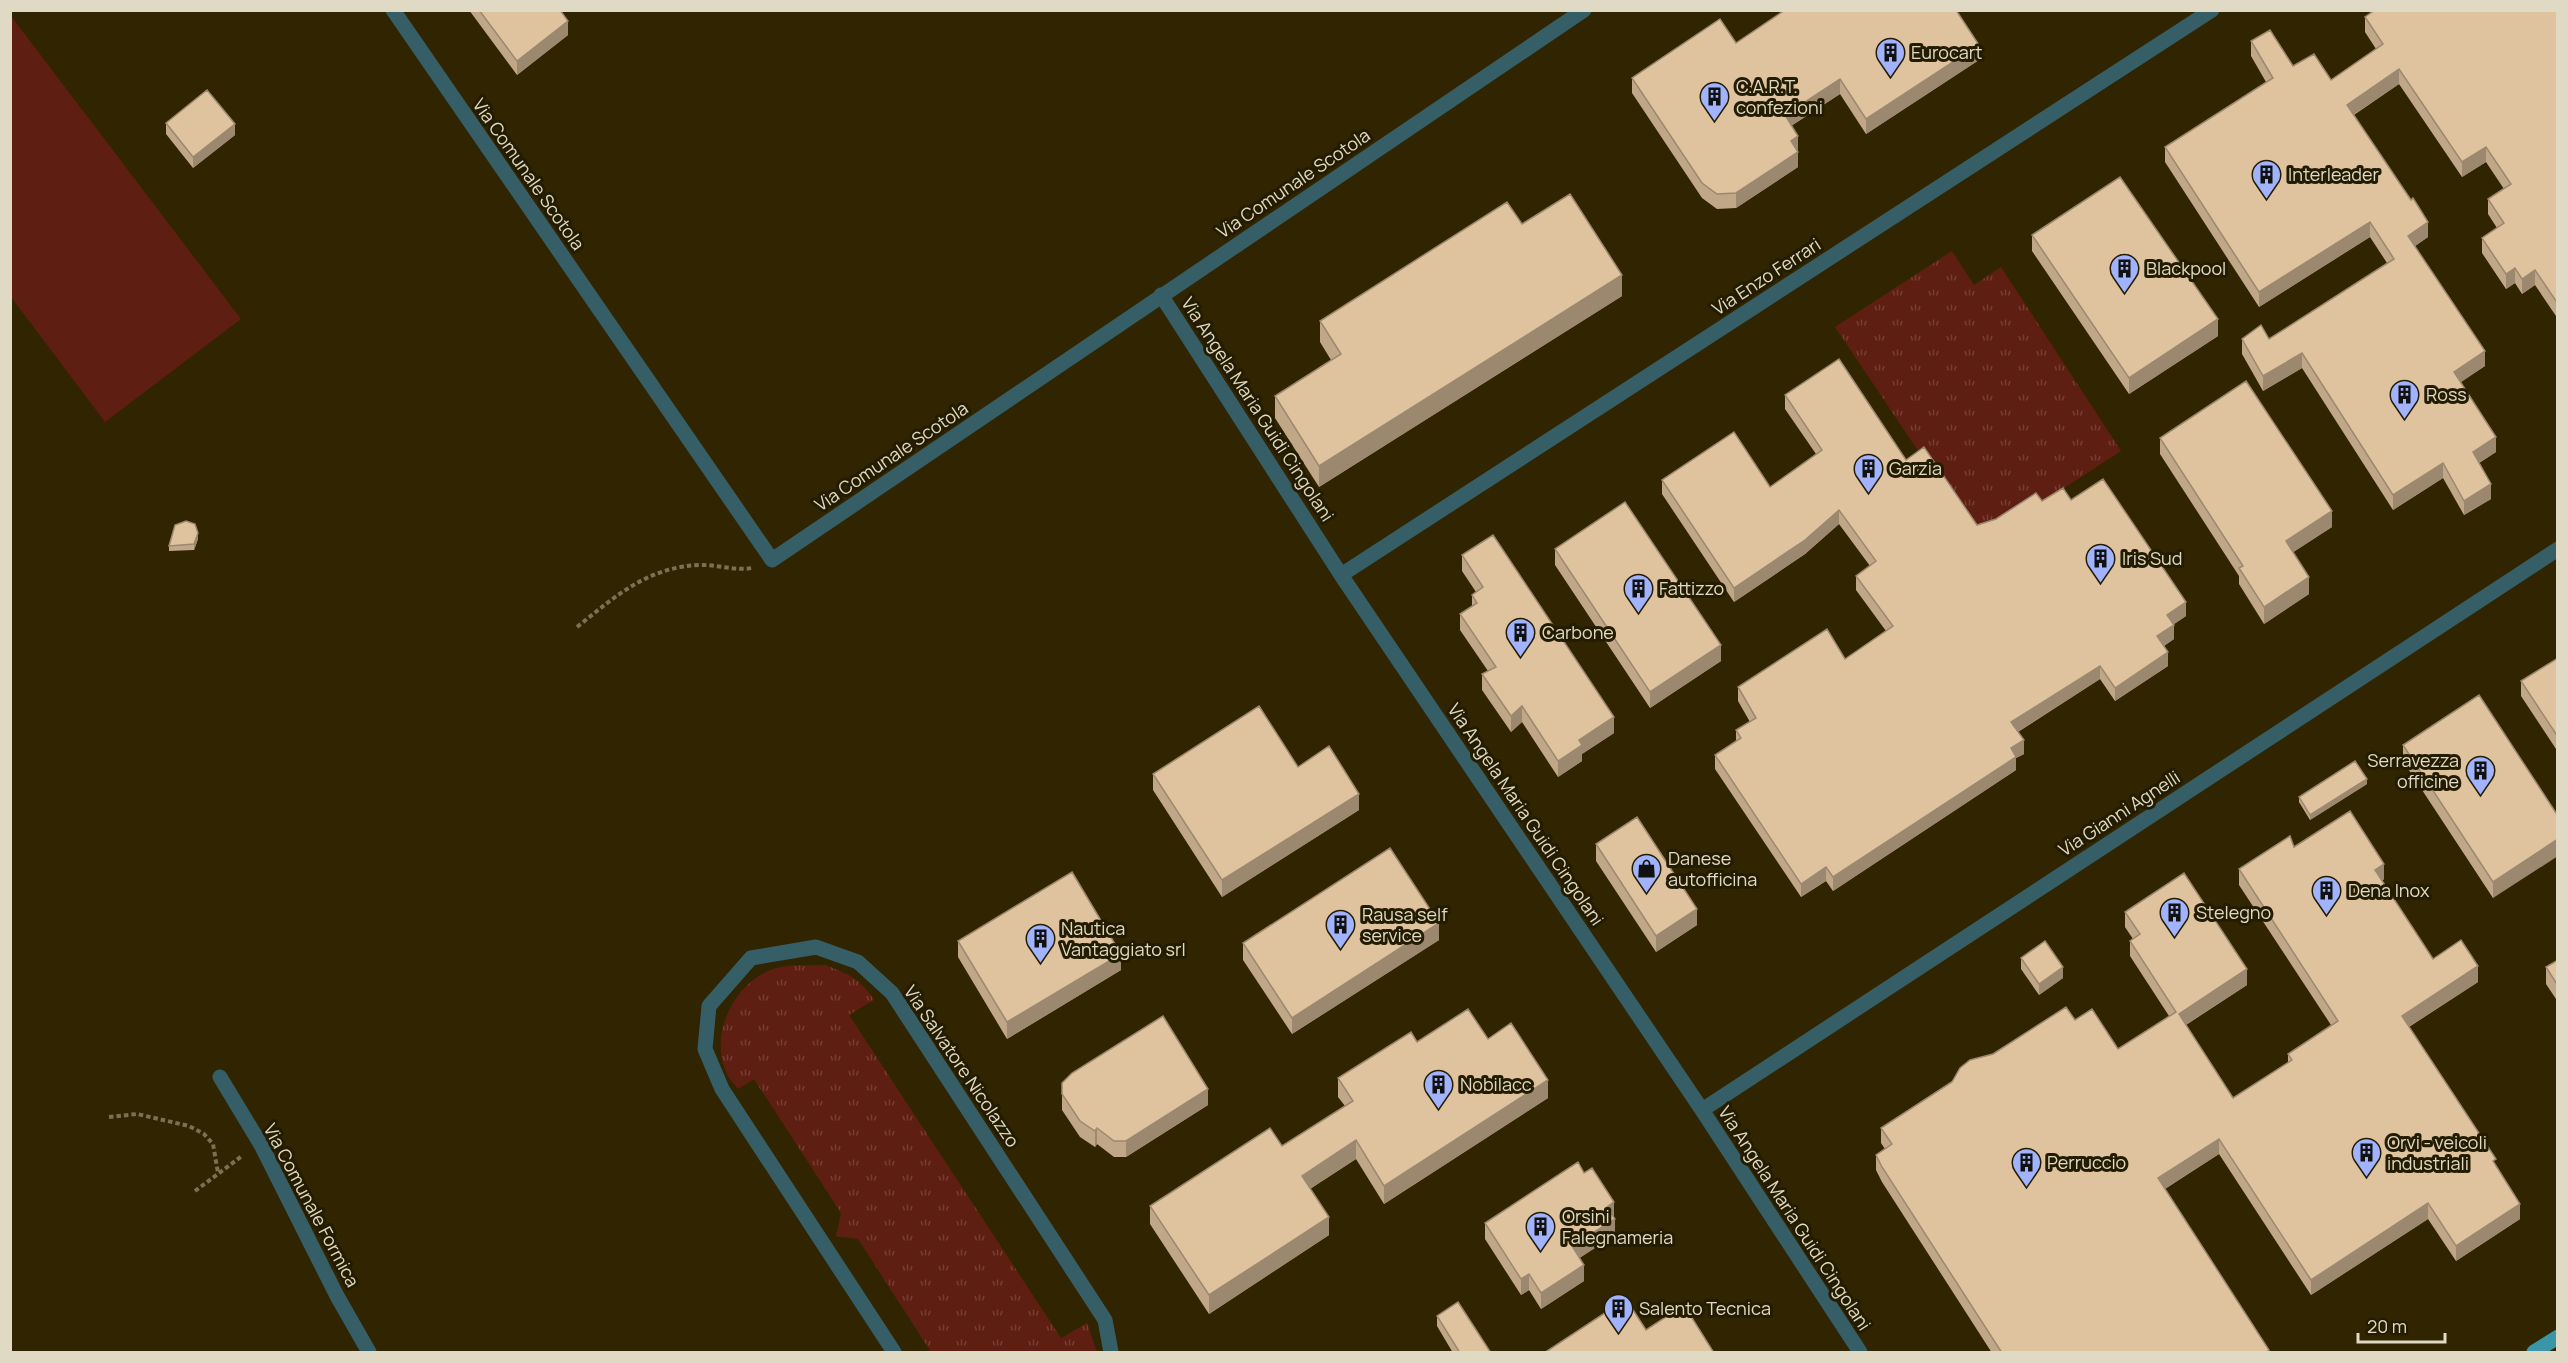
<svg xmlns="http://www.w3.org/2000/svg" width="2568" height="1363" font-family="Manrope,sans-serif">
	<style>
		.grass { fill: url(#grass-tufts) }
		.pitch { fill: #5e1e11 }
		.lines { fill: none; stroke-linecap: round; stroke-linejoin: round }
		.path { stroke: #7a7152; stroke-width: 4; stroke-dasharray: 4.5 3; stroke-linecap: butt }
		.minor { stroke: #365e67; stroke-width: 15 }
		.tertiary { stroke: #365e67; stroke-width: 15 }
		.primary { stroke: #3995a8; stroke-width: 15 }
		.wall { fill: #c0a788 }
		.shaded-wall { fill: #9c886f }
		.building { fill: #dfc29e; stroke: #9c886f; stroke-width: 1.5 }
		.labels { text-anchor: middle; dominant-baseline: central; stroke-width: 6; stroke-linejoin: round; paint-order: stroke }
		.poi-label { font-size: 18px; fill: #e0d9c4; stroke: #241c00; text-anchor: start }
		.street-label { font-size: 18px; fill: #e0d9c4; stroke: #241c00 }
	</style>
	<defs>
		<pattern id="grass-tufts" width="24" height="20" patternUnits="userSpaceOnUse" patternTransform="scale(1.5)"><rect width="24" height="20" fill="#5e1e11"/><path d="M3 7l-1-3M5 7V3M7 7l1-3M15 17l-1-3M17 17v-4M19 17l1-3" fill="none" stroke="#753e32"/></pattern>
	</defs>
	<rect width="100%" height="100%" fill="#302500"/>
	<path class="grass" d="M1952,251L1974,285L2001,267L2121,451L1980,543L1835,327Z
		M825,965C847,973 862,980 874,1000L849,1015L1061,1338L1087,1323L1097,1352H931L858,1239L836,1236L841,1213L754,1079L738,1089C735,1084 729,1080 727,1074C709,1037 731,989 766,972C783,963 806,966 825,965Z"/>
	<path class="pitch" d="M11,16L241,319L105,422L11,297Z"/>
	<g class="lines">
		<path class="path" d="M577,627C617,595 649,566 702,565C719,565 735,571 752,568
			M109,1117L137,1114L189,1126L204,1134L213,1144L218,1173
			M195,1191L242,1156"/>
		<path class="minor" d="M393,10L772,560L1584,10
			M220,1077L261,1145L337,1296L369,1352"/>
		<path class="tertiary" d="M1161,295L1341,575L1702,1110L1860,1352
			M1341,575L2212,10
			M1702,1110L2558,549
			M894,1352L722,1089L705,1049L709,1006L751,958L816,947L858,962L892,993L1105,1320L1111,1352"/>
		<path class="primary" d="M2534,1352L2558,1337"/>
	</g>
	<path class="wall" d="M469,10H560L568,35L517,75Z
		M2558,10V319L2535,285L2522,294L2515,283L2506,289L2482,253V238L2497,228L2488,214V199L2504,189L2486,162L2462,177L2399,84L2354,115L2428,237L2415,246L2485,366L2460,382L2496,452L2479,463L2491,499L2464,515L2443,478L2393,510L2302,368L2263,391L2242,354V339H2269L2387,263L2370,237L2259,307L2165,162V147L2266,82L2251,56V41L2293,66L2331,80L2376,49L2365,32V17Z
		M1736,43L1979,60L1866,134L1840,94L1791,126L1798,151V167L1736,208L1717,209L1702,198L1632,93V78Z
		M166,123L235,135L193,168L166,134Z
		M1522,224L1622,296L1319,487L1275,418V396L1331,360L1320,342V321Z
		M2032,235L2218,336L2129,394L2032,251Z
		M1785,395L1906,460L1977,525L1996,519L2042,501L2071,500L2186,616L2174,624V639L2164,646L2168,666L2115,701L2100,679L2018,732L2024,754L2016,758V770L1833,891L1826,881L1801,897L1715,769V755L1736,742V730L1750,722L1738,701V687L1845,659L1886,631L1856,590V576L1870,566L1839,524L1805,554L1734,602L1662,494V480L1770,487L1816,454L1785,409Z
		M2160,438L2332,527L2293,552L2309,594L2264,624L2239,584V576L2160,454Z
		M198,539L194,550L169,551V546Z
		M1555,549L1721,661L1650,708L1555,565Z
		M1462,555L1614,733L1582,754V761L1558,777L1522,722L1511,732L1482,690V674L1488,671L1460,630V614L1472,606V595L1476,592L1462,571Z
		M2558,658V752L2521,696V681Z
		M2403,745L2558,816L2493,898L2403,761Z
		M1298,767L1359,810L1222,897L1153,790V774Z
		M2367,784L2310,820L2299,802V797Z
		M1596,844L1697,925L1656,952L1596,861Z
		M2294,847L2384,879L2382,881L2433,959L2478,982L2409,1027L2496,1166L2520,1219L2456,1261L2428,1219L2311,1295L2219,1154L2165,1189L2269,1353H1992L1882,1182L1876,1170V1155L1885,1149L1881,1143V1128L1993,1054L2075,1020L2118,1049L2169,1016L2130,956V941L2133,939L2125,927V912L2247,985L2186,1025L2233,1098L2288,1063V1054L2331,1025L2239,885V869Z
		M1439,940L1292,1034L1243,960V943Z
		M958,941L1121,970L1007,1039L958,957Z
		M2021,958L2063,978L2039,995L2021,969Z
		M2558,960V1002L2546,984V967Z
		M1488,1039L1548,1098L1384,1204L1356,1159L1310,1189L1329,1235L1209,1314L1150,1224V1206L1282,1146L1345,1106L1338,1097V1078L1417,1042Z
		M1062,1083L1208,1105L1126,1157H1114L1097,1144L1095,1147L1080,1137L1062,1110Z
		M1614,1217L1615,1235L1579,1258L1584,1281L1541,1309L1529,1290L1521,1295L1485,1239V1223Z
		M1437,1316L1491,1353H1453L1437,1326Z"/>
	<path class="shaded-wall" d="M568,21V35L517,75V61Z
		M1979,45V60L1866,134V119Z
		M2399,69V84L2347,119V105Z
		M1840,79V94L1785,130V115Z
		M235,124V135L193,168V157Z
		M1798,136V151L1791,156V141Z
		M2486,147V162L2462,177V162Z
		M1798,152V167L1736,208V193Z
		M2370,222V237L2259,307V292Z
		M2428,222V237L2408,251V236Z
		M2515,268V283L2506,289V274Z
		M2535,270V285L2522,294V279Z
		M1622,275V296L1319,487V466Z
		M2218,319V336L2129,394V378Z
		M2485,351V366L2454,387V372Z
		M2302,353V368L2263,391V376Z
		M2496,437V452L2473,467V452Z
		M2443,463V478L2393,510V495Z
		M2491,484V499L2464,515V501Z
		M1839,510V524L1805,554L1734,602V588Z
		M2332,511V527L2286,557V541Z
		M198,533V539L194,550V544Z
		M2309,577V594L2264,624V607Z
		M2186,602V616L2167,629V615Z
		M2174,625V639L2157,650V636Z
		M1721,645V661L1650,708V692Z
		M2168,652V666L2115,701V688Z
		M2100,666V679L2011,736V722Z
		M1522,706V722L1511,732V716Z
		M1614,717V733L1582,754V761L1558,777V761L1579,740Z
		M2024,740V754L2016,758V770L1833,891V877L2011,748Z
		M2367,779V784L2310,820V815Z
		M1359,794V810L1222,897V880Z
		M2558,839V856L2493,898V882Z
		M2384,864V879L2375,886V870Z
		M1826,867V881L1801,897V884Z
		M1697,909V925L1656,952V936Z
		M1439,923V940L1292,1034V1018Z
		M1121,954V970L1007,1039V1022Z
		M2478,966V982L2402,1031V1016Z
		M2063,967V978L2039,995V984Z
		M2247,969V985L2179,1029V1014Z
		M1548,1080V1098L1384,1204V1186Z
		M1208,1089V1105L1126,1157V1141Z
		M1097,1128V1144L1095,1147V1131Z
		M2219,1139V1154L2158,1193V1178Z
		M1356,1140V1159L1302,1194V1176Z
		M1614,1202V1218L1607,1207Z
		M2428,1203V1219L2311,1295V1280Z
		M2520,1204V1219L2456,1261V1246Z
		M1329,1217V1235L1209,1314V1295Z
		M1615,1219V1235L1572,1263V1246Z
		M1584,1265V1281L1541,1309V1293Z
		M1529,1274V1290L1521,1295V1279Z"/>
	<path class="building" d="M479,10H560L568,21L517,61Z
		M1785,10H1956L1979,45L1866,119L1840,79L1785,115L1798,136L1791,141L1798,152L1736,193L1717,194L1702,183L1632,78L1720,19L1736,43Z
		M2375,10H2558V304L2535,270L2522,279L2515,268L2506,274L2482,238L2504,223L2488,199L2511,184L2486,147L2462,162L2399,69L2347,105L2411,200L2413,198L2428,222L2408,236L2485,351L2454,372L2496,437L2473,452L2491,484L2464,501L2443,463L2393,495L2302,353L2263,376L2242,339L2261,325L2269,339L2394,259L2370,222L2259,292L2165,147L2273,78L2251,41L2270,30L2293,66L2314,54L2331,80L2383,44L2365,17Z
		M207,90L235,124L193,157L166,123Z
		M2120,177L2218,319L2129,378L2032,235Z
		M1570,194L1622,275L1319,466L1275,396L1341,354L1320,321L1507,202L1522,224Z
		M1839,359L1906,460L1924,447L1977,525L1996,519L2036,493L2042,501L2063,488L2071,500L2103,479L2186,602L2167,615L2174,625L2157,636L2168,652L2115,688L2100,666L2011,722L2024,740L2011,748L2016,757L1833,877L1826,867L1801,884L1715,755L1741,738L1736,730L1756,718L1738,687L1827,629L1845,659L1893,626L1856,576L1876,561L1839,510L1805,540L1734,588L1662,480L1734,432L1770,487L1822,450L1785,395Z
		M2246,381L2332,511L2286,541L2309,577L2264,607L2239,568L2243,566L2160,438Z
		M1625,502L1721,645L1650,692L1555,549Z
		M186,521L195,524L198,533L194,544L169,546L175,525Z
		M1493,535L1614,717L1579,740L1582,745L1558,761L1522,706L1511,716L1482,674L1496,667L1460,614L1477,603L1472,595L1483,587L1462,555Z
		M2558,658V737L2521,681Z
		M2479,695L2558,816V839L2493,882L2403,745Z
		M1259,706L1298,767L1329,746L1359,794L1222,880L1153,774Z
		M2355,761L2367,779L2310,815L2299,797Z
		M2350,811L2384,864L2375,870L2433,959L2461,940L2478,966L2402,1016L2496,1159L2493,1161L2520,1204L2456,1246L2428,1203L2311,1280L2219,1139L2158,1178L2269,1350L2265,1353H2002L1882,1167L1876,1155L1892,1144L1881,1128L1952,1082L1960,1068L1970,1060L1993,1054L2066,1007L2075,1020L2092,1009L2118,1049L2176,1012L2130,941L2140,934L2125,912L2184,873L2247,969L2179,1014L2233,1098L2292,1060L2288,1054L2338,1021L2239,869L2290,836L2294,847Z
		M1637,817L1697,909L1656,936L1596,844Z
		M1390,848L1439,923L1292,1018L1243,943Z
		M1072,872L1121,954L1007,1022L958,941Z
		M2045,941L2063,967L2039,984L2021,958Z
		M2558,960V986L2546,967Z
		M1468,1009L1488,1039L1511,1023L1548,1080L1384,1186L1356,1140L1302,1176L1329,1217L1209,1295L1150,1206L1270,1128L1282,1146L1353,1101L1338,1078L1411,1032L1417,1042Z
		M1163,1016L1208,1089L1126,1141H1114L1097,1128L1095,1131L1080,1121L1062,1094V1083L1072,1073Z
		M1578,1162L1584,1173L1592,1168L1614,1202L1607,1207L1615,1219L1572,1246L1584,1265L1541,1293L1529,1274L1521,1279L1485,1223Z
		M1626,1299L1646,1330L1684,1305L1714,1353H1544Z
		M1458,1302L1491,1353H1460L1437,1316Z"/>
	<defs>
		<symbol id="building-pin" viewBox="-11 -11 22 30"><path d="M0 17L-7.5 6A9.5 9.5 0 1 1 7.5 6Z" fill="#a1b3fd" stroke="#241c00"/><path d="M-4-6H4V6H1V3H-1V6H-4ZM-2.5-4.3h1.7v1.8h-1.7ZM.8-4.3h1.7v1.8H.8ZM-2.5-1h1.7V.8h-1.7ZM.8-1h1.7V.8H.8Z" fill="#111"/></symbol>
		<symbol id="shop-pin" viewBox="-11 -11 22 30"><path d="M0 17L-7.5 6A9.5 9.5 0 1 1 7.5 6Z" fill="#a1b3fd" stroke="#241c00"/><path d="M-5-2.5h2.3a2.7 3.5 0 0 1 5.4 0H5L5.5 6h-11ZM-1.5-2.5h3a1.5 2.3 0 0 0-3 0Z" fill="#111"/></symbol>
	</defs>
	<g fill-rule="evenodd">
		<use href="#building-pin" x="1874" y="36" width="33" height="45"/>
		<use href="#building-pin" x="1698" y="80" width="33" height="45"/>
		<use href="#building-pin" x="2250" y="158" width="33" height="45"/>
		<use href="#building-pin" x="2108" y="252" width="33" height="45"/>
		<use href="#building-pin" x="2388" y="378" width="33" height="45"/>
		<use href="#building-pin" x="1852" y="452" width="33" height="45"/>
		<use href="#building-pin" x="2084" y="542" width="33" height="45"/>
		<use href="#building-pin" x="1622" y="572" width="33" height="45"/>
		<use href="#building-pin" x="1504" y="616" width="33" height="45"/>
		<use href="#building-pin" x="2464" y="754" width="33" height="45"/>
		<use href="#shop-pin" x="1630" y="852" width="33" height="45"/>
		<use href="#building-pin" x="2310" y="874" width="33" height="45"/>
		<use href="#building-pin" x="2158" y="896" width="33" height="45"/>
		<use href="#building-pin" x="1324" y="908" width="33" height="45"/>
		<use href="#building-pin" x="1024" y="922" width="33" height="45"/>
		<use href="#building-pin" x="1422" y="1068" width="33" height="45"/>
		<use href="#building-pin" x="2350" y="1136" width="33" height="45"/>
		<use href="#building-pin" x="2010" y="1146" width="33" height="45"/>
		<use href="#building-pin" x="1524" y="1210" width="33" height="45"/>
		<use href="#building-pin" x="1602" y="1292" width="33" height="45"/>
	</g>
	<g class="labels">
		<g class="poi-label">
			<text x="1911" y="52">Eurocart</text>
			<text x="1736" y="86">C.A.R.T.<tspan x="1736" dy="21">confezioni</tspan></text>
			<text x="2288" y="174">Interleader</text>
			<text x="2146" y="268">Blackpool</text>
			<text x="2426" y="394">Ross</text>
			<text x="1889" y="468">Garzia</text>
			<text x="2122" y="558">Iris Sud</text>
			<text x="1659" y="588">Fattizzo</text>
			<text x="1542" y="632">Carbone</text>
			<text x="2459" y="760" text-anchor="end">Serravezza<tspan x="2459" dy="21">officine</tspan></text>
			<text x="1668" y="858">Danese<tspan x="1668" dy="21">autofficina</tspan></text>
			<text x="2348" y="890">Dena Inox</text>
			<text x="2196" y="912">Stelegno</text>
			<text x="1362" y="914">Rausa self<tspan x="1362" dy="21">service</tspan></text>
			<text x="1061" y="928">Nautica<tspan x="1061" dy="21">Vantaggiato srl</tspan></text>
			<text x="1460" y="1084">Nobilacc</text>
			<text x="2387" y="1142">Orvi - veicoli<tspan x="2387" dy="21">industriali</tspan></text>
			<text x="2047" y="1162">Perruccio</text>
			<text x="1562" y="1216">Orsini<tspan x="1562" dy="21">Falegnameria</tspan></text>
			<text x="1639" y="1308">Salento Tecnica</text>
		</g>
		<g class="street-label">
			<text transform="translate(529 174) rotate(55)">Via Comunale Scotola</text>
			<text transform="translate(1293 183) rotate(-34)">Via Comunale Scotola</text>
			<text transform="translate(1766 276) rotate(-33)">Via Enzo Ferrari</text>
			<text transform="translate(1258 409) rotate(57)">Via Angela Maria Guidi Cingolani</text>
			<text transform="translate(891 456) rotate(-34)">Via Comunale Scotola</text>
			<text transform="translate(2119 813) rotate(-33)">Via Gianni Agnelli</text>
			<text transform="translate(1526 814) rotate(56)">Via Angela Maria Guidi Cingolani</text>
			<text transform="translate(962 1066) rotate(56)">Via Salvatore Nicolazzo</text>
			<text transform="translate(312 1205) rotate(62)">Via Comunale Formica</text>
			<text transform="translate(1795 1218) rotate(57)">Via Angela Maria Guidi Cingolani</text>
		</g>
	</g>
	<rect width="2568" height="1363" fill="none" stroke="#e0d9c4" stroke-width="24"/>
	<path d="M2358 1333v9h87v-9" fill="none" stroke="#e0d9c4" stroke-width="3"/>
	<text x="2367" y="1333" font-size="18" fill="#e0d9c4" stroke="#241c00" stroke-width="4.5" paint-order="stroke">20 m</text>
</svg>
